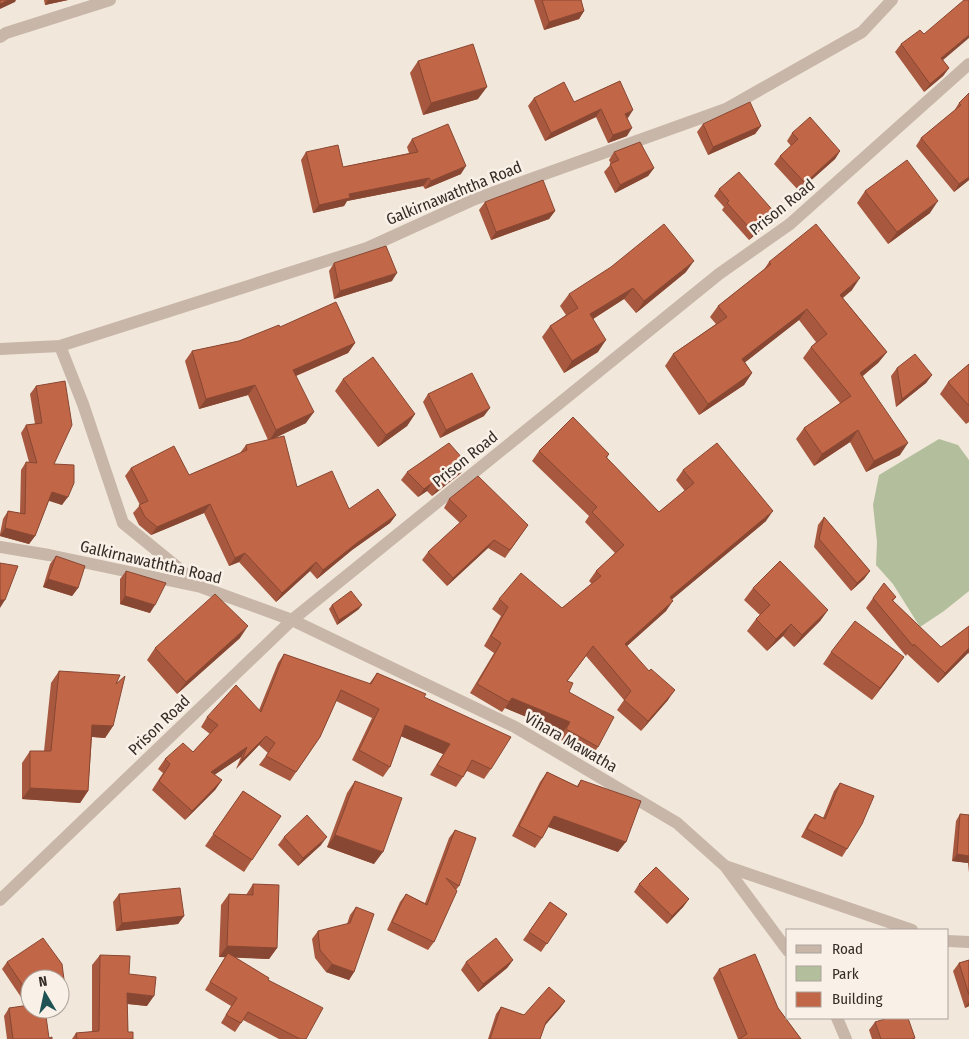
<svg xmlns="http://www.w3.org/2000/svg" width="969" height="1039" font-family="'Fira Sans Condensed',sans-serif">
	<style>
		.green { fill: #b3bf9c }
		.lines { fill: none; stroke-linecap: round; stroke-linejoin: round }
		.minor { stroke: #c8b6a8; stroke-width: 12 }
		.wall { fill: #a7583e }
		.shaded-wall { fill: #884732 }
		.building { fill: #c26648; stroke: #884732 }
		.labels { text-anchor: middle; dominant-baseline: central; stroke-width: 5; stroke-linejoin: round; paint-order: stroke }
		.street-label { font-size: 16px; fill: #352c28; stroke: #f9f1e7 }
	</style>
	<rect width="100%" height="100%" fill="#f1e7db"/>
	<path class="green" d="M939,439L958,445L969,460V591L944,611L920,627L893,584L876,565L877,542L873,505L879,475Z"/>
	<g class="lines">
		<path class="minor" d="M0,37L6,33L110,0
			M60,346L83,404L123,523L198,584
			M0,349L60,346L367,248L475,199L726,109L862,32L892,0
			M0,547L49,555L201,587L292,620L515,727L677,823L725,866L788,951
			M725,866L912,930
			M0,900L292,620L719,274L790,224L969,64
			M948,941L969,942
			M837,1018L846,1039"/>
	</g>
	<path class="wall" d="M44,0H68L45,5Z
		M534,0H581L584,11L579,19L544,30Z
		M901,44L943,60L949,68L943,76L924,92L895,52Z
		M418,61L478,99L423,115L410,73Z
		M620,81L628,119L627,136L608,143L596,117L545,141L528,106L534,98L574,102Z
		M969,93V180L954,192L916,146L921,138L954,111L959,103Z
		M703,124L761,126L755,134L708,155L697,132Z
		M792,133L840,151L835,159L799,191L774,164L780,156L791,146L787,141Z
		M412,139L461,174L425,189L423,186L347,201L344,206L313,213L301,160L306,152L343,167L409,153L407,147Z
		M614,152L654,168L648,176L615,193L604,172L611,164L609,160Z
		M719,189L776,214L771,221L749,240L722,210L724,207L714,196Z
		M865,191L930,213L888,244L857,203Z
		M485,202L555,211L549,219L491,240L479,210Z
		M769,262L852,290L843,298L887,352L878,363L863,376L900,455L866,472L850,442L814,466L796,439L804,428L840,403L803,358L811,347L816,342L799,320L745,362L752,373L744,385L699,415L665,366L673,354L716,324L710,317L718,306L763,271Z
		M334,263L392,281L334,299L329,271Z
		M686,272L636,313L624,299L593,319L598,352L564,373L542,337L550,326L566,315L560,306L569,294Z
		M280,327L355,343L348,353L296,376L306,423L272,439L297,487L349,509L396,515L390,523L352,550L317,579L310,571L276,602L239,562L229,566L204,513L151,535L139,525L133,513L140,505L125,476L131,468L189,475L240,453L246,445L268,440L248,395L199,409L185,361L192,351L239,341Z
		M969,364V422L966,424L940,394L948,382Z
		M897,368L932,375L926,383L896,407L891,376Z
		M343,379L415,414L407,426L378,447L335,391Z
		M36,386L54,464L62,505L49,500L35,536L29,544L0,536V534L3,519L8,511L20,513L21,470L26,462H29L21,433L26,425L35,424L30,394Z
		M428,394L484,416L440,438L423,402Z
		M539,451L609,454L607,458L659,512L685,491L676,480L683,470L766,521L672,599L666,611L627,646L668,700L641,731L617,710L624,700L586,656L567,681L569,692L598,747L591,757L559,739L563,732L505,708L502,712L470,693L494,653L484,646L501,616L492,609L499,599L562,608L592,584L589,581L596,571L615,553L585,522L589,516L532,461Z
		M464,460L463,462L461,473L432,496L427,491L418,497L401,480L407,472Z
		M449,499L528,525L505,558L488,548L447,586L422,560L428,552L460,523L444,508Z
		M824,517L870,571L864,579L851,591L814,547L818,525Z
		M56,556L78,588L72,596L43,587L50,564Z
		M126,571L150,613L120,604V579Z
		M753,588L828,610L820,621L794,647L783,636L767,651L747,631L756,619L760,615L744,600Z
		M896,597L893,601L941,647L969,626V654L968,653L938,683L907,654L906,656L866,608L873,598Z
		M332,605L359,609L337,625L329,609Z
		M240,638L177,694L147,660L155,648Z
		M831,652L904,657L872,700L823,664Z
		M284,654L369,684L377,673L424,697L491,769L484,779L467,771L456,787L430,775L443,754L401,736L390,767L383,777L352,760L372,718L336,701L320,737L290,781L259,765L268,753L259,745L236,769L241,757L214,775L222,780L215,790L185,820L152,790L163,773L158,769L165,759L193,752L210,734L201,727L207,717L259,710L278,663Z
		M59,671L116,684L113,726L105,738L92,737L88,791L80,803L22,799V763L30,751H44L51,683Z
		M547,772L577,786L581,780L618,852L548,827L542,838L535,848L512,836L540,782Z
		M355,781L374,864L327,847L347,793Z
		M840,783L847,849L842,857L801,837L809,822L815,814L823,818L834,791Z
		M243,791L281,816L244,872L205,846Z
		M960,814L969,815V873L968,863L952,861L956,821Z
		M455,830L459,886L456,890L434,942L428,950L387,930L400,902L406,894L425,903L449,838Z
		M284,837L321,845L298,866L278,845Z
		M253,884L277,948L269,959L235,957L268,980L306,1039H279L243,1020L235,1032L221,1023L231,1006L205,990L225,957H219L221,905L229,894L246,895Z
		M639,884L689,899L683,907L667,924L634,892Z
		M119,894L184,916L178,924L116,931L113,902Z
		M550,902L567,914L541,952L523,940Z
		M356,907L354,972L349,980L326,972L315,958L312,939L318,931L347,924L350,915Z
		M100,955L129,974L147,1006L127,1004L128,1032L133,1039H72L76,1033L92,1032V965Z
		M513,960L507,968L478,992L461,970L466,962Z
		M969,960V1006L965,1008L953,971L959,963Z
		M7,962L66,995L61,1002L30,979V1009L49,1038L52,1039H7L4,1016L9,1008L27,1006L2,969Z
		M719,969L778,1008L801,1039H738L713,978Z
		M565,1001L560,1008L545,1025L540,1039H488L496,1014L501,1007L524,1015Z
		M875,1022L915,1038L914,1039H872L869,1030Z"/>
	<path class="shaded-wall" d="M8,0H16L15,2L0,9V4Z
		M48,0H68L45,5Z
		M584,11L579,19L544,30L549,22Z
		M969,35V38L936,66L941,58Z
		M949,68L943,76L924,92L930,84Z
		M487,87L478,99L423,115L431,103Z
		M601,109L596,117L545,141L551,133Z
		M633,110L628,118L625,114Z
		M761,126L755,134L708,155L713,147Z
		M632,128L627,136L608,143L613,135Z
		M840,151L835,159L799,191L805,183Z
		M466,166L461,174L425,189L431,181Z
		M654,168L648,176L615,193L620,185Z
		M969,177V180L954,192L959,184Z
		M429,178L423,186L347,201L344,206L313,213L319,205L349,194Z
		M938,201L930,213L888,244L897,232Z
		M555,211L549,219L491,240L496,232Z
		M776,214L771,221L749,240L754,233Z
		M694,261L686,272L636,313L644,301Z
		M397,273L392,281L334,299L340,291Z
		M860,278L852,290L832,306L840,295Z
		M633,288L624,299L582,326L590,314Z
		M807,309L799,320L734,371L742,359Z
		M606,340L598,352L564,373L572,361Z
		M355,343L348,353L286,380L293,370Z
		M887,352L878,363L852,384L860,373Z
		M752,373L744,385L699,415L708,404Z
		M932,375L926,383L896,407L902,399Z
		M255,385L248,395L199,409L206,399Z
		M490,408L484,416L440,438L446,430Z
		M314,412L306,423L269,441L276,430Z
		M415,414L407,426L378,447L386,435Z
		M858,430L850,442L814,466L822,454Z
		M908,443L900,455L866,472L874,461Z
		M466,465L461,473L432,496L438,488Z
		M432,483L427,491L418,497L424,489Z
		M52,492L68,497L62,505L46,500Z
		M210,504L204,513L151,535L157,527Z
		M773,511L766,521L663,607L670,597Z
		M396,515L390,523L352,550L317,579L323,570L358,542Z
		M5,528L35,536L29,544L0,536Z
		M494,540L488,548L447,586L453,578Z
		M245,553L239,562L229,566L235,558Z
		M316,562L310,571L276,602L282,593Z
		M870,571L864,579L851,591L857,583Z
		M48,579L78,588L72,596L43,587Z
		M125,596L155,605L150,613L120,604Z
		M0,600H5L0,608Z
		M673,601L666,611L618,654L625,644Z
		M362,605L359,609L337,625L339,620Z
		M828,610L820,621L794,647L802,635Z
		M791,624L783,636L767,651L776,639Z
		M248,626L240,638L177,694L186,682Z
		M969,648V651L968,653L938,683L945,673Z
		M904,657L896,669L872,700L880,688Z
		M675,690L668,700L641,731L648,721Z
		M512,698L570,722L563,732L505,708Z
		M92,725L113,726L105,738L84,736Z
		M405,725L450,744L443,754L398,735Z
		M266,736L259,745L236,769L242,760Z
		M247,747L241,757L204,782L211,772Z
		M222,780L215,790L185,820L192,811Z
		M30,788L88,791L80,803L22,799Z
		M554,816L626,842L618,852L546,826Z
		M335,835L383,852L374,864L327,847Z
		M327,837L321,845L298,866L303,858Z
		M957,854L969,856V861L968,863L952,861Z
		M689,899L683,907L667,924L672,916Z
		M184,916L178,924L116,931L122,923Z
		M227,946L277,948L269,959L219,957Z
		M513,960L507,968L478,992L483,984Z
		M332,964L354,972L349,980L326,972Z
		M127,993L154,996L147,1006L120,1003Z
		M66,995L61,1002H60V996Z
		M565,1001L560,1008L541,1030L546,1022Z
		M969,1002V1006L965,1008Z"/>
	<path class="building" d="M0,0H8L0,4Z
		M542,0H581L584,11L549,22Z
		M964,0H969V35L941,58L949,68L930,84L901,44L920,30L924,34Z
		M473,44L487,87L431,103L418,61Z
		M620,81L633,110L625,114L632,128L613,135L601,109L551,133L534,98L564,82L574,102Z
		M969,93V177L959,184L921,138L961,105L959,103Z
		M750,102L761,126L713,147L703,124Z
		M810,117L840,151L805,183L780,156L798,139L792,133Z
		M448,124L466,166L431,181L429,178L349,194L350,198L319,205L306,152L338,145L343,167L418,152L412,139Z
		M640,142L654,168L620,185L610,164L619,160L614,152Z
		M907,160L938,201L897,232L865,191Z
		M739,172L776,214L754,233L727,203L729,201L719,189Z
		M543,180L555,211L496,232L485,202Z
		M664,224L694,261L644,301L633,288L590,314L606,340L572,361L550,326L578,308L569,294L611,267Z
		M816,224L860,278L840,295L887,352L860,373L908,443L874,461L858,430L822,454L804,428L851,396L811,347L827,334L807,309L742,359L752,373L708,404L673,354L727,317L718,306L771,264L769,262Z
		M386,246L397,273L340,291L334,263Z
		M336,302L355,343L293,370L314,412L276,430L255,385L206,399L192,351L239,341L279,325L280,327Z
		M915,354L932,375L902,399L897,368Z
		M373,357L415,414L386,435L343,379Z
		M969,364V406L948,382Z
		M472,373L490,408L446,430L428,394Z
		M65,381L72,425L54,464L74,465V483L68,497L52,492L35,536L5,528L8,511L25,514L26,462L37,463L26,425L42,423L36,386Z
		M573,417L609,454L606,457L659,512L694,483L683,470L717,443L773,511L670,597L673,601L625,644L649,671L651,669L675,690L648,721L624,700L631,691L593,646L567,681L573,683L569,692L614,717L598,747L566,729L570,722L512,698L509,702L477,684L501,643L491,636L508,607L499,599L521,573L562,608L601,576L596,571L624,545L592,512L597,507L539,451Z
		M284,436L297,487L332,471L349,509L378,489L396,515L358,542L323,570L316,562L282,593L245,553L235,558L210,504L157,527L145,517L139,505L148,501L131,468L174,446L189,475L247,450L246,445Z
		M449,443L464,460L463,462L466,465L438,488L432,483L424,489L407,472Z
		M478,476L528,525L510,550L494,540L453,578L428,552L467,516L449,499Z
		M824,517L870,571L857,583L819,539Z
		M56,556L85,566L78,588L48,579Z
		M780,561L828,610L802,635L791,624L776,639L756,619L770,605L753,588Z
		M0,563L18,566L5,600H0Z
		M126,571L166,583L155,605L125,596Z
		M884,583L896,597L892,600L941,647L969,626V648L945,673L914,644L913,646L873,598Z
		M351,591L362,605L339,620L332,605Z
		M215,594L248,626L186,682L155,648Z
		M855,621L904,657L880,688L831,652Z
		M284,654L371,684L377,673L426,694L424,697L511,737L491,769L472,760L463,777L437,765L450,744L405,725L390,767L359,750L379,709L341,690L320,737L296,772L266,756L275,743L266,736L242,760L247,747L211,772L222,780L192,811L159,781L170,764L165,759L183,743L193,752L218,725L207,717L236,685L261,712Z
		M59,671L120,675L116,684L125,676L113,726L92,725L88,791L30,788V751H51Z
		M547,772L578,787L581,780L641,801L626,842L554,816L542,838L519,826Z
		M355,781L402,798L383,852L335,835Z
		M840,783L874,796L862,824L847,849L807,829L815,814L825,819Z
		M243,791L281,816L252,860L213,834Z
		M960,814L969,815V856L957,854Z
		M307,815L327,837L303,858L284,837Z
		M455,830L476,838L459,886L446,878L457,891L434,942L392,922L406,894L427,905Z
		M656,867L689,899L672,916L639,884Z
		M253,884L279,885L277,948L227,946L229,894L253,895Z
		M180,888L184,916L122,923L119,894Z
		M550,902L567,914L547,944L529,932Z
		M356,907L374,914L354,972L332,964L320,950L318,931L350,923Z
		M43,938L62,964L66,995L60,996V979H30V996L7,962Z
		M496,938L513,960L483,984L466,962Z
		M228,953L269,978L268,980L323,1008L306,1039H300L248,1012L241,1023L226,1015L237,998L210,982Z
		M755,954L778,1008L801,1039H739L747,1034L719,969Z
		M100,955L130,956L129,974L156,977L154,996L127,993L128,1032H133V1039H77L76,1033L99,1031Z
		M969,960V995L959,963Z
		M549,987L565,1001L546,1022L540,1039H490L501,1007L524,1015Z
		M30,1005V1009H45L49,1038L52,1037V1039H13L9,1008Z
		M888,1018H908L915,1038L912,1039H881L875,1022Z"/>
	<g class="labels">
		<g class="street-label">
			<text transform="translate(454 193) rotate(-22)">Galkirnawaththa Road</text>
			<text transform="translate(782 207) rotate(-39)">Prison Road</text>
			<text transform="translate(465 459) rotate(-39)">Prison Road</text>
			<text transform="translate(151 562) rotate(13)">Galkirnawaththa Road</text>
			<text transform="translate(159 725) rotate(-44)">Prison Road</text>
			<text transform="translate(571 742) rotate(30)">Vihara Mawatha</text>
		</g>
	</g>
	<rect x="786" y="929" width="162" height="90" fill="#f9f1e7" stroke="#aba29b"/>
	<rect x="796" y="945" width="25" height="8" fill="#c8b6a8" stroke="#aba29b"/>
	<text x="832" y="954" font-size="15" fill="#352c28">Road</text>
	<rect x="796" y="966" width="25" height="15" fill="#b3bf9c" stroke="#aba29b"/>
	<text x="832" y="979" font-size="15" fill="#352c28">Park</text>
	<rect x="796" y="992" width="25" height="15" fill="#c26648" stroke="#aba29b"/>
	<text x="832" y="1004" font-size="15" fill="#352c28">Building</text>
	<g transform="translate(45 994) rotate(351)"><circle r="24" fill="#f9f1e7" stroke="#aba29b"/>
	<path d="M0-4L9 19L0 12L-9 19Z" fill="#1f5255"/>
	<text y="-8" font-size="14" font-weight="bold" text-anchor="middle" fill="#352c28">N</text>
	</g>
</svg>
